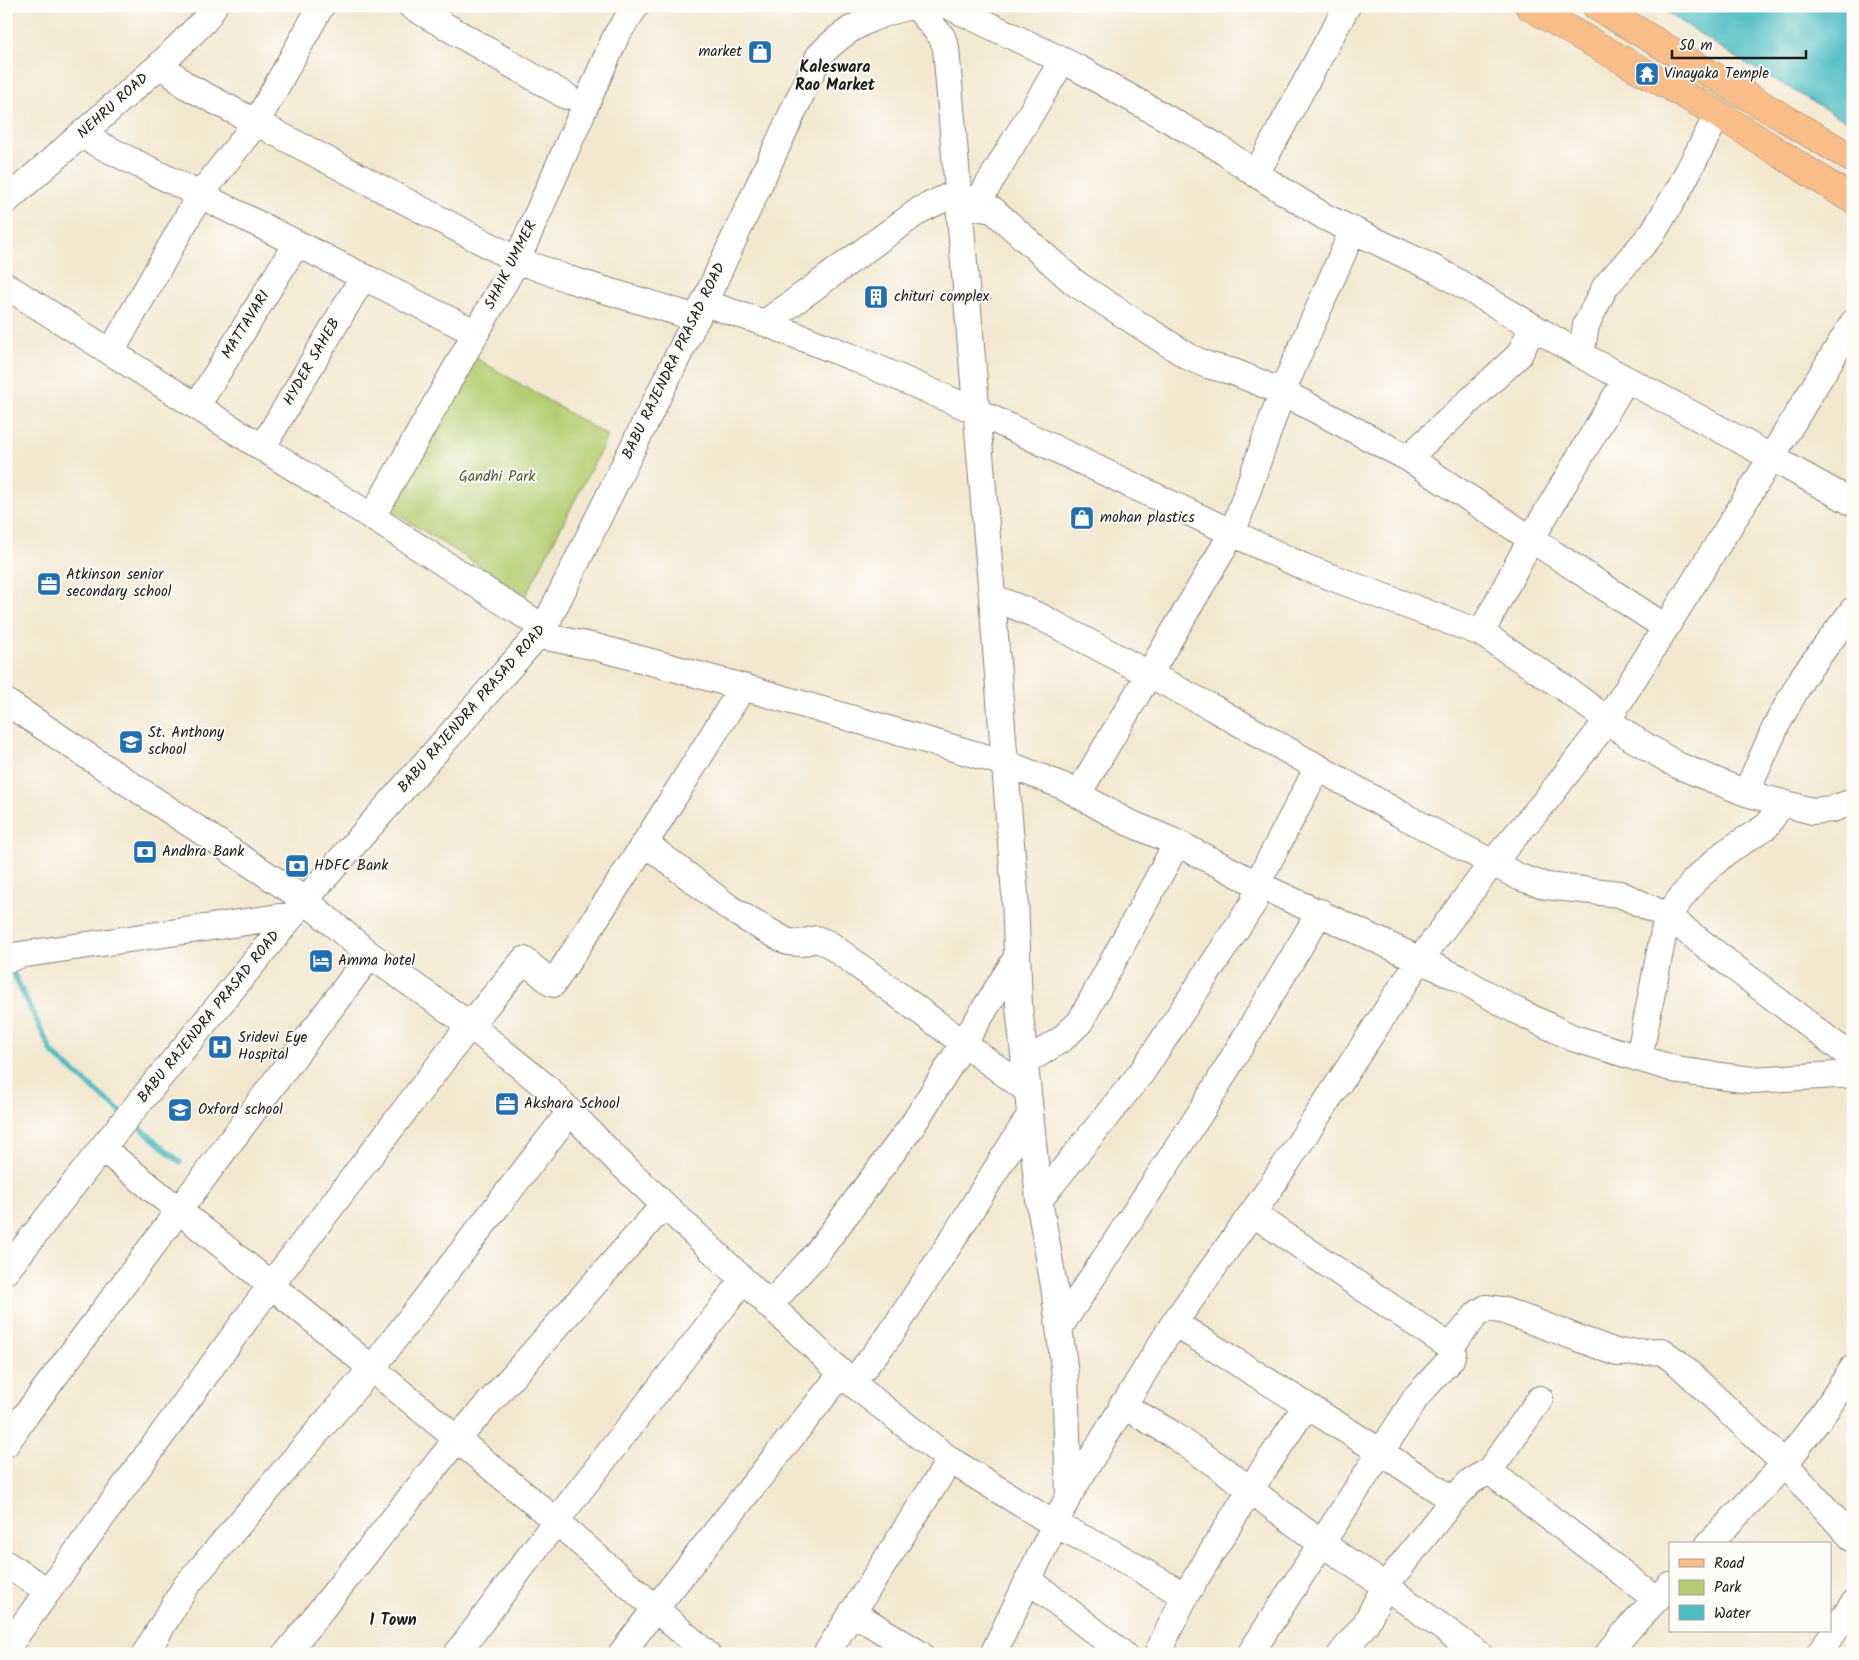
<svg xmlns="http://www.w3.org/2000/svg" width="1859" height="1660" font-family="Kalam,sans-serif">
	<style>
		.green { fill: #b5cd72; stroke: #687447 }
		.water { fill: #4dbcc3; stroke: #346c70 }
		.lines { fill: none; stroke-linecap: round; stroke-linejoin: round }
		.stream { stroke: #4dbcc3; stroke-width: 5.5 }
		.minor-casing { stroke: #888276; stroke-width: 28 }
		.major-casing { stroke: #888276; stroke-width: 29 }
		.minor { stroke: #fff; stroke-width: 26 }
		.major { stroke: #f8bd88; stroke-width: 28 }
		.labels { text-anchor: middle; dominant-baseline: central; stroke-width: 4; stroke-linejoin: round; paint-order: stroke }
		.poi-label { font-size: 15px; fill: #1c1c1c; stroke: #fdfcf7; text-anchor: start }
		.street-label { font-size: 15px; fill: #1c1c1c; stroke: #fdfcf7 }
		.park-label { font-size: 15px; fill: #525a3a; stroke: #fdfcf7 }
		.neighbourhood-label { font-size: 16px; font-weight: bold; fill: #1c1c1c; stroke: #fdfcf7 }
	</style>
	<rect width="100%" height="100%" fill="#fdfcf7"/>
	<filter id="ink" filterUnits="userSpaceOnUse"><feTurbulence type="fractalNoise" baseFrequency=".02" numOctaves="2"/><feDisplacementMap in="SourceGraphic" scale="10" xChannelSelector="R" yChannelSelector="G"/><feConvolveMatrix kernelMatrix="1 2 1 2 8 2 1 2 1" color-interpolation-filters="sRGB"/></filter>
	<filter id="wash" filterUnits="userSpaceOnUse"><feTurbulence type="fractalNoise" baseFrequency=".0096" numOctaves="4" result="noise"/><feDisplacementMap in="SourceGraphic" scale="20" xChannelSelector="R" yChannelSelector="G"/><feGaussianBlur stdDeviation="1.12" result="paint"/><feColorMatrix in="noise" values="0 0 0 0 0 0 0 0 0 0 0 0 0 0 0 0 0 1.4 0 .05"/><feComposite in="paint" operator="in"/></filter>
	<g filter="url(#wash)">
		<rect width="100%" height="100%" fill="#f3e7cf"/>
		<path class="green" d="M471,355L608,436L526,595L390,510Z"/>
		<path class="water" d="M1657,6H1853V125L1735,57Z"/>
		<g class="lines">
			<path class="stream" d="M9,965L53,1054L123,1114
				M132,1121L180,1162"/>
		</g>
	</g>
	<g filter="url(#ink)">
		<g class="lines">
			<defs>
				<path id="minor" d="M411,6L566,96
					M916,6L942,37L946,48L992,597L1015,895L1019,1006L1039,1200L1054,1286L1065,1375L1069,1495
					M949,6L1074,66L1216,146L1256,174L1325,217L1437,270L1581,355L1731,435L1853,503
					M161,64L185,85L517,260L568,279L697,318
					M80,135L476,333
					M1256,174L1347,6
					M6,201L161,64L206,19L214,6
					M975,207L1062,61
					M6,286L372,517L544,628
					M704,303L765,323L854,358L978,412L1304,567L1481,633L1559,684L1629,736L1677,765L1746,793L1812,811L1832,809L1853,802
					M765,323L920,210L958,192L975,207L993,210L1075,283L1189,357L1207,365L1234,372L1282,392L1408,458L1665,627
					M111,352L200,195L256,123L321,6
					M1581,355L1586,325L1605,287L1652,234L1678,191L1718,114
					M197,406L296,244
					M262,448L363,277
					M1408,458L1519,355L1533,327
					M372,517L517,260L617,34L636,6
					M992,597L1041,617L1213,708L1400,814L1519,877L1546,886L1620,894L1667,916L1846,1053L1853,1063
					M1481,633L1531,539L1626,379
					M537,635L596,647L743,687
					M6,702L305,900L370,955L470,1025L547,1088L616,1159L852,1383L950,1460L1054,1524L1111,1552L1185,1596
					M1746,793L1777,724L1804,675L1853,610
					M1078,794L1233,532L1282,392L1353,230
					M645,843L731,909L752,922L788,942L801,943L816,939L829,944L1027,1090
					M6,960L19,955L293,915
					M1639,1058L1667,916L1695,880L1726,852L1767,826L1781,804
					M1024,1063L1062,1039L1080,1022L1177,843
					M102,1148L271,1285L556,1521L707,1654
					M1039,1200L1142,1072L1254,902L1257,884L1318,767
					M6,1271L102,1148L305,900L544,628L704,303L819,56C846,27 873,15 911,6
					M769,1306L817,1253L912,1126L1017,957
					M1174,1323L1381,1452L1453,1500
					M1059,1328L1201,1112L1320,912
					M1450,1347L1477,1314L1486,1308L1502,1310L1618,1353L1661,1351L1678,1363L1785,1464L1853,1539
					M852,1383L890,1335L949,1245L1029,1117
					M1122,1405L1169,1432L1228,1473L1321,1543L1385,1586L1479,1654
					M6,1444L25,1416L370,955
					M1489,1471L1656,1599
					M1709,1544L1785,1464L1827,1408L1853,1368
					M6,1564L48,1591
					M1028,1579L1123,1654
					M852,1612L920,1654
					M6,1649L271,1285L470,1025L524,960L553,984L645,843L743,687L1005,763L1063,786L1125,821L1177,843L1257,884L1461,979L1511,1008L1573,1038L1681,1071L1751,1080L1853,1074
					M145,1654L186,1586L372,1368L570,1112
					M286,1654L457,1439L664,1205
					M457,1654L556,1521L743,1281
					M621,1654L655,1609L842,1373
					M826,1654L950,1460
					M993,1654L1069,1495L1174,1323L1270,1188L1419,961L1492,863L1547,799L1607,721L1740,509L1853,323
					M1157,1654L1185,1596L1250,1490L1306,1406
					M1250,1654L1417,1396L1451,1359L1453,1352L1450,1347L1252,1213
					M1341,1654L1366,1623L1385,1586L1453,1500L1471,1481L1489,1471L1540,1399
					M1608,1654L1629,1628L1670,1585
					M1819,1654L1853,1604"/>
				<path id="major" d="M1529,6C1591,44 1655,77 1718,114C1763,142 1808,172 1853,200
					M1596,6L1853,159"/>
			</defs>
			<use href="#minor" class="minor-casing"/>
			<use href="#major" class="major-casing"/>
			<use href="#minor" class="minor"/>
			<use href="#major" class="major"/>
		</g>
	</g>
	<defs>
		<symbol id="shop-square" viewBox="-11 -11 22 22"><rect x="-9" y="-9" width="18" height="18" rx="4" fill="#1f6fb2" stroke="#fdfcf7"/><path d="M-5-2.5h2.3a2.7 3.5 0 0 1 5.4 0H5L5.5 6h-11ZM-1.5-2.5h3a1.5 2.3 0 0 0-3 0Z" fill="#fff"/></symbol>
		<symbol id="temple-square" viewBox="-11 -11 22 22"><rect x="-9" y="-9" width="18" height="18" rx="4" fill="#1f6fb2" stroke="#fdfcf7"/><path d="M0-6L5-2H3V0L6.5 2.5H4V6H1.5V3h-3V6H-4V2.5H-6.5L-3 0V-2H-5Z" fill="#fff"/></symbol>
		<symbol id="building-square" viewBox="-11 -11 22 22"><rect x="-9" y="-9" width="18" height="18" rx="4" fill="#1f6fb2" stroke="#fdfcf7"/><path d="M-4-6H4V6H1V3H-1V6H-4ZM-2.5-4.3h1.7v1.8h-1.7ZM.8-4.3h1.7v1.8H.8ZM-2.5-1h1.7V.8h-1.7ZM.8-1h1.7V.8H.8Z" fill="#fff"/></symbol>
		<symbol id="office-square" viewBox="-11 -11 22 22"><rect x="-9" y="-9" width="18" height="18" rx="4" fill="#1f6fb2" stroke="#fdfcf7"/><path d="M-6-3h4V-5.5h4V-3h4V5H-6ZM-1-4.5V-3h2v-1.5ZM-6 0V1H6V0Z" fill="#fff"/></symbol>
		<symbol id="school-square" viewBox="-11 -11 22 22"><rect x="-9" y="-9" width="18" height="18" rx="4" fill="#1f6fb2" stroke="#fdfcf7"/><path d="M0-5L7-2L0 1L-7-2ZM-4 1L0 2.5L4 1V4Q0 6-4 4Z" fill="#fff"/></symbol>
		<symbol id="bank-square" viewBox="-11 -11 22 22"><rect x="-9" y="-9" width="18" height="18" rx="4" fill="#1f6fb2" stroke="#fdfcf7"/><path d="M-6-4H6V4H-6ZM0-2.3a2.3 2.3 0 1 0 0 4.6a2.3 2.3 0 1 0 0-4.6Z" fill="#fff"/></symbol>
		<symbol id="hotel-square" viewBox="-11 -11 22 22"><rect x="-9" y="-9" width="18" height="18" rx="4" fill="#1f6fb2" stroke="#fdfcf7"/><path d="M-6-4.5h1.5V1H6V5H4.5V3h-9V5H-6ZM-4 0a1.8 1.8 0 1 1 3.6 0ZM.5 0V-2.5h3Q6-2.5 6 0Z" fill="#fff"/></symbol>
		<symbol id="hospital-square" viewBox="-11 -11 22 22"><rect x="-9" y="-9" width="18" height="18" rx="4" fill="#1f6fb2" stroke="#fdfcf7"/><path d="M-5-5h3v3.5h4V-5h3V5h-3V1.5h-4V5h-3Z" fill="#fff"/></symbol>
	</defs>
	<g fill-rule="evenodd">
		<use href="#shop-square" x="746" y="38" width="28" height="28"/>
		<use href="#temple-square" x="1633" y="60" width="28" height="28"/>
		<use href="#building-square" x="862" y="283" width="28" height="28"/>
		<use href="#shop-square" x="1068" y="504" width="28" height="28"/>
		<use href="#office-square" x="35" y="570" width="28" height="28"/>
		<use href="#school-square" x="117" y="728" width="28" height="28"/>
		<use href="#bank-square" x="131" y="838" width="28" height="28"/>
		<use href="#bank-square" x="283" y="852" width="28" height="28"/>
		<use href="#hotel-square" x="307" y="947" width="28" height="28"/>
		<use href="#hospital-square" x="206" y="1033" width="28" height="28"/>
		<use href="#office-square" x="493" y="1090" width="28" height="28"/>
		<use href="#school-square" x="166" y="1096" width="28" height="28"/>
	</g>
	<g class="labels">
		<g class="poi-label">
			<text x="742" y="52" text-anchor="end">market</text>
			<text x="1664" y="74">Vinayaka Temple</text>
			<text x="894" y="297">chituri complex</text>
			<text x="1100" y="518">mohan plastics</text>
			<text x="66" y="575">Atkinson senior<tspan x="66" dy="17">secondary school</tspan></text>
			<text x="148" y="733">St. Anthony<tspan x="148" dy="17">school</tspan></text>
			<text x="162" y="852">Andhra Bank</text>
			<text x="314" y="866">HDFC Bank</text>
			<text x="338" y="961">Amma hotel</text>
			<text x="238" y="1038">Sridevi Eye<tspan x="238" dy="17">Hospital</tspan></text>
			<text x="524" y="1104">Akshara School</text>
			<text x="198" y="1110">Oxford school</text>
		</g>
		<g class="street-label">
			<text transform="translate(113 106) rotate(-42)">NEHRU ROAD</text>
			<text transform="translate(511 265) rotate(-63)">SHAIK UMMER</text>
			<text transform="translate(246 325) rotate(-58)">MATTAVARI</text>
			<text transform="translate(674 361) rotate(-64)">BABU RAJENDRA PRASAD ROAD</text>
			<text transform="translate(312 362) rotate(-60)">HYDER SAHEB</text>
			<text transform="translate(472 709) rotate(-49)">BABU RAJENDRA PRASAD ROAD</text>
			<text transform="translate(209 1017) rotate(-51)">BABU RAJENDRA PRASAD ROAD</text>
		</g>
		<g class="park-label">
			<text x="497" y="477">Gandhi Park</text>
		</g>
		<g class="neighbourhood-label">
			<text x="835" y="67">Kaleswara<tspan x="835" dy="18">Rao Market</tspan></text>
			<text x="393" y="1620">1 Town</text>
		</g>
	</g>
	<rect width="1859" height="1660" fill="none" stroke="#fdfcf7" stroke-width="25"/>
	<rect x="1669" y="1542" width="162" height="90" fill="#fdfcf7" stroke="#a3a29f"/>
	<rect x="1679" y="1559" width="25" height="8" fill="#f8bd88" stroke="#a3a29f"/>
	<text x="1714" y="1568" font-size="15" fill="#1c1c1c">Road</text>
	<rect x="1679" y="1580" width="25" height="15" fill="#b5cd72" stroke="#a3a29f"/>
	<text x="1714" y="1592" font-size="15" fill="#1c1c1c">Park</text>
	<rect x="1679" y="1605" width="25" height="15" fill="#4dbcc3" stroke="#a3a29f"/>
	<text x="1714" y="1618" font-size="15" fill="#1c1c1c">Water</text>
	<path d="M1672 50v8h134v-8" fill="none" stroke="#1c1c1c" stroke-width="2.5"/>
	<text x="1679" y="50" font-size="15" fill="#1c1c1c" stroke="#fdfcf7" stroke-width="4" paint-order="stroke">50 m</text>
</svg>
